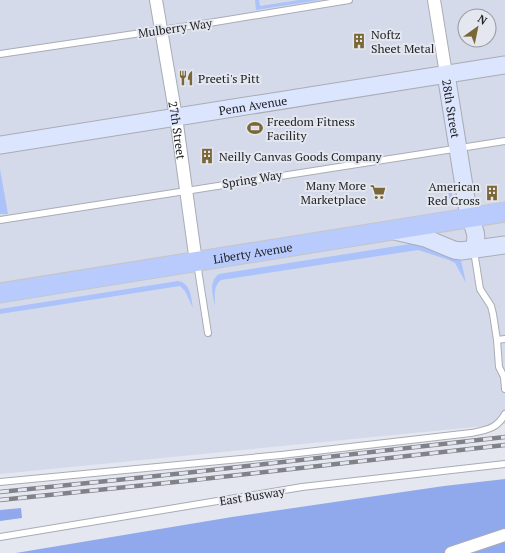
<svg xmlns="http://www.w3.org/2000/svg" width="505" height="553" font-family="'PT Serif',serif">
	<style>
		.built { fill: #d4dae9; fill-rule: evenodd }
		.green { fill: #acc2fb }
		.forest { fill: #90a9ed }
		.lines { fill: none; stroke-linecap: round; stroke-linejoin: round }
		.lane-casing { stroke: #a9acb4; stroke-width: 8 }
		.street-casing { stroke: #a9acb4; stroke-width: 14 }
		.secondary-casing { stroke: #a9acb4; stroke-width: 19 }
		.primary-casing { stroke: #c5c5c6; stroke-width: 21 }
		.lane { stroke: #fff; stroke-width: 6 }
		.street { stroke: #fff; stroke-width: 12 }
		.secondary { stroke: #dce5fe; stroke-width: 17 }
		.primary { stroke: #b9cbfd; stroke-width: 19 }
		.rail-casing { stroke: #808288; stroke-width: 4.5 }
		.rail { stroke: #e4e7ef; stroke-width: 3; stroke-dasharray: 9; stroke-linecap: butt }
		.labels { text-anchor: middle; dominant-baseline: central; stroke-width: 4; stroke-linejoin: round; paint-order: stroke }
		.street-label { font-size: 12px; fill: #202124; stroke: #e4e7ef }
		.poi-label { font-size: 12px; fill: #202124; stroke: #e4e7ef; text-anchor: start }
	</style>
	<rect width="100%" height="100%" fill="#e4e7ef"/>
	<path class="built" d="M0,0H505V424L0,474ZM465,16H489V40H465Z"/>
	<path class="green" d="M255,0H259L260,6L299,0H320L256,10Z
		M0,169L8,214H0Z
		M450,184L454,205L451,206L447,185Z
		M416,243L461,260L466,283L455,263L449,260L418,250L221,280C213,286 215,297 215,306C213,295 208,282 219,274Z
		M178,281C191,283 191,298 193,308L185,291L180,286L0,314V309Z"/>
	<path class="forest" d="M505,479V535L451,553H16L232,517L444,486Z
		M21,508L22,518L0,521V510Z
		M505,541V553H472Z"/>
	<g class="lines">
		<defs>
			<path id="lane" d="M0,54L215,22L349,0
				M0,220L505,141
				M474,251L480,289L491,306L493,314L497,340L505,339
				M197,263L208,333
				M497,340L499,367L504,377L505,389
				M0,482L281,455L471,433C486,430 497,429 505,414
				M0,537L302,487L505,464"/>
			<g id="street">
				<path id="s1" d="M156,0L176,117L196,262"/>
				<path d="M434,0L446,74"/>
				<path d="M451,553L505,535"/>
			</g>
			<g id="secondary">
				<path id="s2" d="M446,74L469,217C475,230 478,235 474,249"/>
				<path id="s3" d="M0,145L505,65"/>
				<path d="M394,231L425,238L454,250L461,251L505,245"/>
			</g>
			<g id="primary">
				<path id="s4" d="M0,293L505,212"/>
			</g>
		</defs>
		<use href="#lane" class="lane-casing"/>
		<use href="#street" class="street-casing"/>
		<use href="#secondary" class="secondary-casing"/>
		<use href="#primary" class="primary-casing"/>
		<use href="#lane" class="lane"/>
		<use href="#street" class="street"/>
		<use href="#secondary" class="secondary"/>
		<use href="#primary" class="primary"/>
		<defs>
			<path id="rail" d="M0,492L185,473L505,437
				M0,500L185,481L505,445"/>
		</defs>
		<use href="#rail" class="rail-casing"/>
		<use href="#rail" class="rail"/>
	</g>
	<defs>
		<symbol id="building-bare" viewBox="-9 -9 18 18"><path d="M-4-6H4V6H1V3H-1V6H-4ZM-2.5-4.3h1.7v1.8h-1.7ZM.8-4.3h1.7v1.8H.8ZM-2.5-1h1.7V.8h-1.7ZM.8-1h1.7V.8H.8Z" fill="#7b6736" stroke="#e4e7ef" stroke-width="2.5" paint-order="stroke"/></symbol>
		<symbol id="restaurant-bare" viewBox="-9 -9 18 18"><path d="M-5-6h1v4h1v-4h1v4h1v-4h1v5L-1.5 .5V6h-2V.5L-5-1ZM5-6V6H3V1.5H1.5Q1.5-4 5-6Z" fill="#7b6736" stroke="#e4e7ef" stroke-width="2.5" paint-order="stroke"/></symbol>
		<symbol id="stadium-bare" viewBox="-9 -9 18 18"><path d="M0-5a6.5 5 0 1 0 0 10a6.5 5 0 1 0 0-10ZM-3.5-1.8h7v3.6h-7Z" fill="#7b6736" stroke="#e4e7ef" stroke-width="2.5" paint-order="stroke"/></symbol>
		<symbol id="supermarket-bare" viewBox="-9 -9 18 18"><path d="M-6-5.5h2.5l.6 2H6L4.5 2H-2.5L-4.4-4H-6ZM-1.5 3.2a1.3 1.3 0 1 0 .1 0ZM3 3.2a1.3 1.3 0 1 0 .1 0Z" fill="#7b6736" stroke="#e4e7ef" stroke-width="2.5" paint-order="stroke"/></symbol>
	</defs>
	<g fill-rule="evenodd">
		<use href="#building-bare" x="348" y="30" width="22" height="22"/>
		<use href="#restaurant-bare" x="175" y="67" width="22" height="22"/>
		<use href="#stadium-bare" x="244" y="117" width="22" height="22"/>
		<use href="#building-bare" x="196" y="145" width="22" height="22"/>
		<use href="#supermarket-bare" x="367" y="181" width="22" height="22"/>
		<use href="#building-bare" x="481" y="182" width="22" height="22"/>
	</g>
	<g class="labels">
		<g class="street-label">
			<text transform="translate(175 28) rotate(-8)">Mulberry Way</text>
			<text stroke="none"><textPath href="#s3" startOffset="256">Penn Avenue</textPath></text>
			<text stroke="none"><textPath href="#s2" startOffset="35">28th Street</textPath></text>
			<text stroke="none"><textPath href="#s1" startOffset="132">27th Street</textPath></text>
			<text transform="translate(252 179) rotate(-9)">Spring Way</text>
			<text stroke="none"><textPath href="#s4" startOffset="256">Liberty Avenue</textPath></text>
			<text transform="translate(252 496) rotate(-9)">East Busway</text>
		</g>
		<g class="poi-label">
			<text x="371" y="34">Noftz<tspan x="371" dy="14">Sheet Metal</tspan></text>
			<text x="198" y="78">Preeti's Pitt</text>
			<text x="267" y="121">Freedom Fitness<tspan x="267" dy="14">Facility</tspan></text>
			<text x="219" y="156">Neilly Canvas Goods Company</text>
			<text x="366" y="185" text-anchor="end">Many More<tspan x="366" dy="14">Marketplace</tspan></text>
			<text x="480" y="186" text-anchor="end">American<tspan x="480" dy="14">Red Cross</tspan></text>
		</g>
	</g>
	<g transform="translate(477 28) rotate(33)"><circle r="19" fill="#e4e7ef" stroke="#96989e"/>
	<path d="M0-3L7 15L0 10L-7 15Z" fill="#7b6736"/>
	<text y="-6" font-size="11" font-weight="bold" text-anchor="middle" fill="#202124">N</text>
	</g>
</svg>
